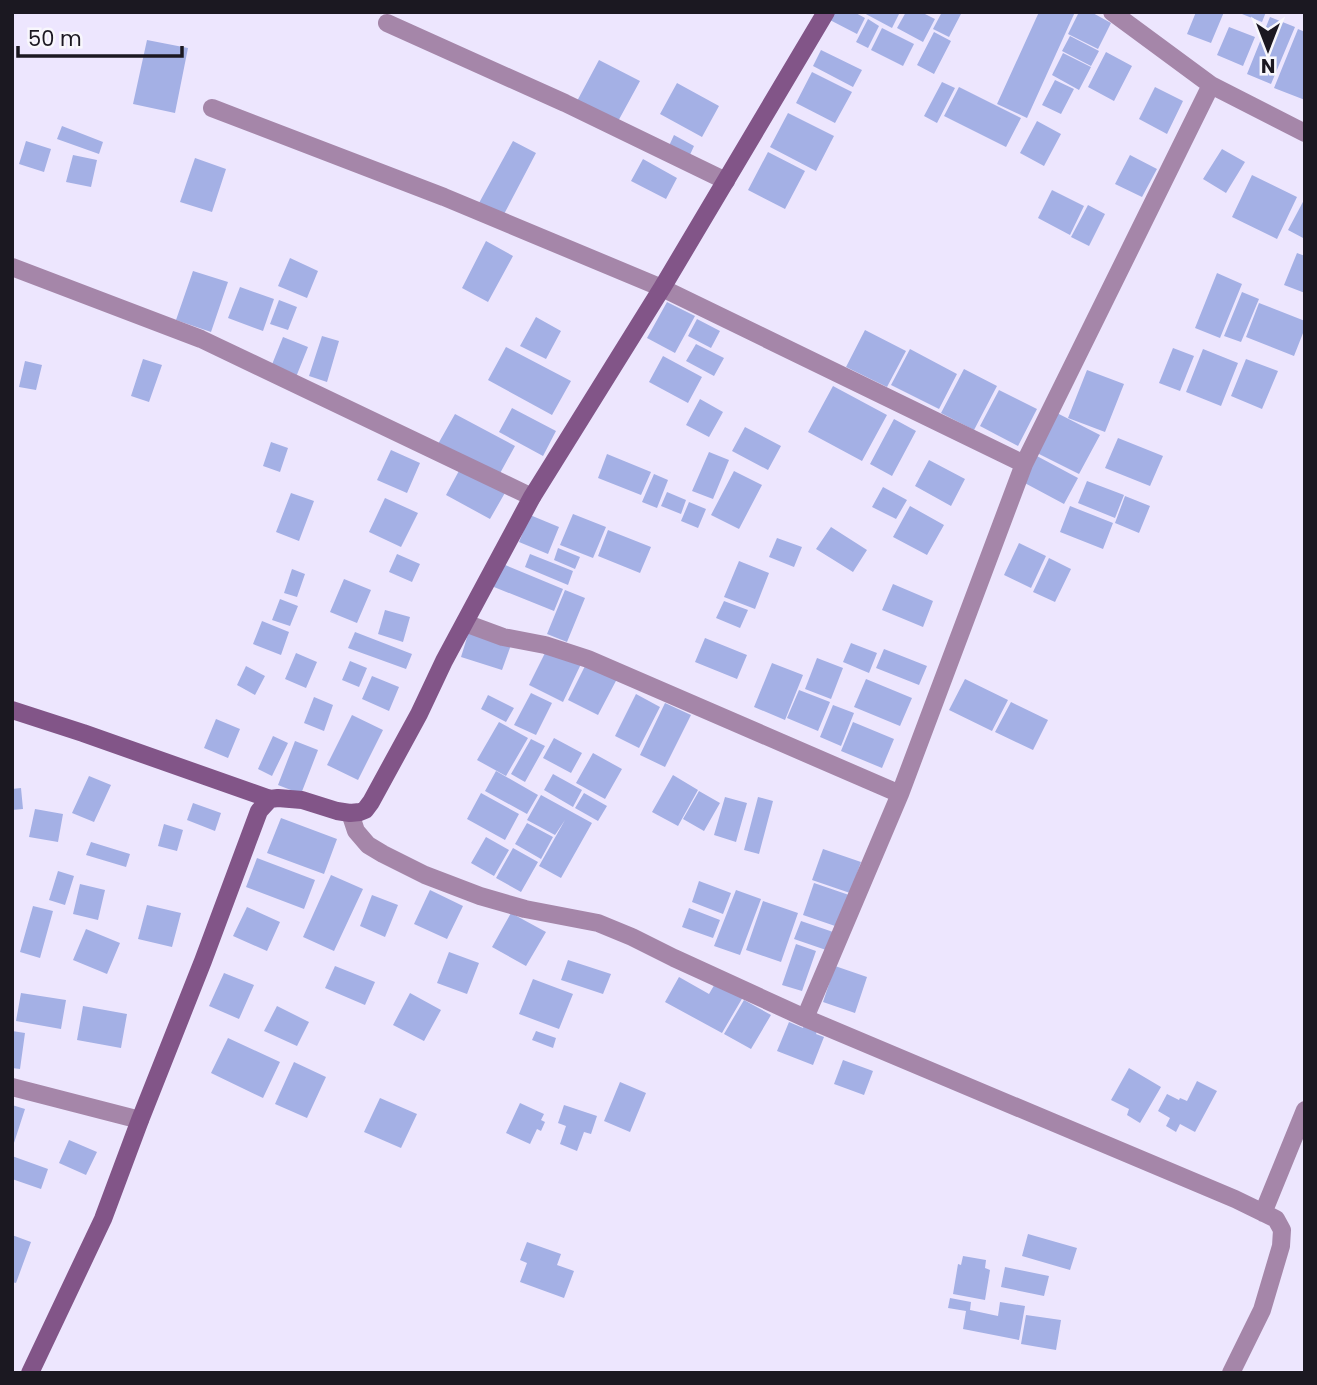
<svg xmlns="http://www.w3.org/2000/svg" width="1317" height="1385" font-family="Poppins,sans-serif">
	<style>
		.building { fill: #a4b0e5 }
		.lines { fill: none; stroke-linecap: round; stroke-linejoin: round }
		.street { stroke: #a586a9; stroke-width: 18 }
		.secondary { stroke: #825588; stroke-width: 18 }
	</style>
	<rect width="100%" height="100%" fill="#ede6fe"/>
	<path class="building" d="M831,12H854L865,18L857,34L828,19Z
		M862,12H900L892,28Z
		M906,12H921L935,19L923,42L897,28Z
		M942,12H962L949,37L933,29Z
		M1039,12H1075L1027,118L997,104Z
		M1079,12H1091L1111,23L1098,49L1068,34Z
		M1196,12H1224L1211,43L1187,34Z
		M1237,12H1266L1262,22Z
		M1270,17L1295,27L1271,84L1247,74Z
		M868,19L879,26L868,48L856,42Z
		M1229,27L1255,37L1243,66L1217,55Z
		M882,28L914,44L903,66L871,50Z
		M1298,29L1305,32V100L1274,88Z
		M934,32L951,41L934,74L917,65Z
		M1070,36L1099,51L1091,66L1062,51Z
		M147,40L188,48L175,113L133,104Z
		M821,50L862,70L853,87L813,66Z
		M1106,52L1132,66L1114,101L1088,87Z
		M1063,53L1091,67L1079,90L1052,75Z
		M599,60L640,81L616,125L576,103Z
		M812,72L852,92L835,123L796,103Z
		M1055,80L1074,89L1061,114L1042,105Z
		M942,82L955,88L937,123L924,116Z
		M677,83L719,106L702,137L660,114Z
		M959,87L1021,118L1006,147L944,116Z
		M1155,87L1183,101L1167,134L1139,119Z
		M788,113L834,136L816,171L770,147Z
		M1037,121L1061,134L1044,166L1020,153Z
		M62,126L103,142L99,154L57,139Z
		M674,135L694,146L688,159L668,148Z
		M26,141L51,149L44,172L19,164Z
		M513,141L536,153L503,216L479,203Z
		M1222,149L1245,162L1226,193L1203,179Z
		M768,152L805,171L785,209L748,190Z
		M73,155L97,160L91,187L66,182Z
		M1130,155L1157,169L1142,197L1115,184Z
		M195,158L226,169L212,212L180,202Z
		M643,159L677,178L666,199L631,181Z
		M1252,175L1297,197L1277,239L1232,217Z
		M1052,190L1084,206L1070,235L1038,218Z
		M1305,198V239L1288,230Z
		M1088,205L1105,214L1089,246L1071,237Z
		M486,241L513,256L488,302L462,288Z
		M1297,253L1305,256V293L1284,285Z
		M290,258L318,271L307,298L278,286Z
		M193,271L228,282L211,332L176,320Z
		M1217,273L1242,284L1220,338L1195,328Z
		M240,287L274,299L263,331L228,318Z
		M1242,292L1259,299L1241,342L1224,336Z
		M279,300L297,307L288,330L270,324Z
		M667,302L695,316L675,353L647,338Z
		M1259,303L1305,321V328L1294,356L1246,337Z
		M536,317L561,331L546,359L520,346Z
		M697,319L720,331L711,348L688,336Z
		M865,330L906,351L887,387L846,367Z
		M322,336L339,341L327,382L309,376Z
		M283,337L308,347L296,377L271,367Z
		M696,344L724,358L714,376L686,361Z
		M506,347L571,381L552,415L488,380Z
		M1173,348L1194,356L1180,391L1159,383Z
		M910,349L957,374L939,409L891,385Z
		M1203,349L1238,363L1221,406L1186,392Z
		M663,356L702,377L688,403L649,382Z
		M143,359L162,365L149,402L131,396Z
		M1246,359L1278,371L1262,409L1231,396Z
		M25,361L42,365L36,390L19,387Z
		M964,369L997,386L974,430L941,413Z
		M1087,370L1124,384L1105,432L1068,418Z
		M833,386L887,415L862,461L808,432Z
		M999,390L1037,409L1018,446L980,426Z
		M700,399L723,412L709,437L686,425Z
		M512,408L556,431L543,456L499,432Z
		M1055,412L1100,435L1079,474L1035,452Z
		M455,414L515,446L498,477L438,444Z
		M894,419L916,431L892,476L870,464Z
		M745,427L781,446L768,470L732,451Z
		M1118,438L1163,456L1150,486L1105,468Z
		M271,442L288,448L280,472L263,466Z
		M391,450L420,463L407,493L377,480Z
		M709,452L729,460L713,499L692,491Z
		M607,454L651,472L641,495L598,478Z
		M1035,455L1078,478L1064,504L1021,481Z
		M929,460L965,479L951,506L915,486Z
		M461,467L506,491L490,519L446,495Z
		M734,471L762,485L739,529L711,515Z
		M654,474L668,480L657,508L642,502Z
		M1087,481L1124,495L1115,518L1078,503Z
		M883,487L907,500L896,519L872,507Z
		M667,492L686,500L681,514L661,506Z
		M291,493L314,501L299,541L276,532Z
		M1125,496L1150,506L1139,533L1115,523Z
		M385,498L418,513L401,547L369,532Z
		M689,502L706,509L698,528L681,521Z
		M910,506L944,525L927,555L893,537Z
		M1070,506L1113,523L1103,549L1060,532Z
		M573,514L606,527L593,558L560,545Z
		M530,515L559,527L548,554L519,542Z
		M831,527L867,550L853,572L816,549Z
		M608,530L651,547L640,573L598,556Z
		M777,538L802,547L794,567L769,557Z
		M1019,543L1046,556L1031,588L1004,575Z
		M558,548L580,557L575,569L554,560Z
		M397,554L420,564L412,582L389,572Z
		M530,554L573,571L568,585L525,567Z
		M1049,558L1071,569L1055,602L1033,592Z
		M739,561L769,573L755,609L724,597Z
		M498,562L563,589L554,611L489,585Z
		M292,569L305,574L297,597L284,593Z
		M344,579L371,590L357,623L330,612Z
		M893,584L933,601L923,627L882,610Z
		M565,590L585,598L567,642L547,634Z
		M280,599L298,606L290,626L272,620Z
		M724,601L748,610L740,628L716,618Z
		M385,610L410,617L403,642L378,634Z
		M262,621L289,632L281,655L253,644Z
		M469,631L511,645L502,670L461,657Z
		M355,632L412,654L406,669L348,648Z
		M705,638L747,655L737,679L695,662Z
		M851,643L877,653L869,673L843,662Z
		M548,647L581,664L563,702L529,685Z
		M884,649L927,666L919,685L876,668Z
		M296,653L317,662L306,688L285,679Z
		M817,658L843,668L831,699L805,689Z
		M350,661L367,668L359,687L342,680Z
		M587,662L618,677L598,715L568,700Z
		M772,663L803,675L785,720L754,707Z
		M246,666L265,676L255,695L237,685Z
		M372,676L399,687L389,711L362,699Z
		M866,679L912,698L900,726L854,707Z
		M965,679L1008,700L992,731L949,710Z
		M799,690L830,702L818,731L787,718Z
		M531,693L552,703L536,735L514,725Z
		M636,694L660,707L639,748L615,736Z
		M488,695L514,708L506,722L481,709Z
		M314,697L333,705L324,731L304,723Z
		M1011,702L1048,720L1033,750L995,732Z
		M665,703L691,715L665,767L640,755Z
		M833,705L854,713L841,746L820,737Z
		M352,715L383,730L358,780L327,765Z
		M216,719L240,729L228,758L204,748Z
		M499,722L528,738L506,776L477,760Z
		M853,722L894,739L882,768L841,751Z
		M273,736L288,743L272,776L258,769Z
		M554,738L582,753L571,773L543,758Z
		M531,739L545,746L525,782L511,774Z
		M295,741L318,750L301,794L278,785Z
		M593,753L622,769L605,799L576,783Z
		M496,771L538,795L527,814L485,791Z
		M553,774L582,790L573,807L544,790Z
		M673,775L698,790L678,826L652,812Z
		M89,776L111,785L94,822L72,813Z
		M21,788L23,809L12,810V789Z
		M699,791L720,803L704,831L683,819Z
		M481,793L519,814L505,840L467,819Z
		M584,793L607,806L598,821L575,808Z
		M541,795L592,823L561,878L539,866L565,820L555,835L527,820Z
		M725,797L747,803L736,842L714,835Z
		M758,797L773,801L759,854L744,850Z
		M193,803L221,813L215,831L187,820Z
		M35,809L63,814L58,842L29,837Z
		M281,818L337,839L324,874L267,853Z
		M527,823L553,837L541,859L515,844Z
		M164,824L183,830L177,851L158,846Z
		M486,837L509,850L494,876L471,863Z
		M91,842L130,854L126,867L86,855Z
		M513,848L538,862L521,892L496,878Z
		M823,849L861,862L850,893L812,880Z
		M257,858L315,880L304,909L246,887Z
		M58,871L74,876L65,905L49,900Z
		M331,875L363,889L334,951L303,937Z
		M699,881L731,893L723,914L692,902Z
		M814,883L849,895L838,927L803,915Z
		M80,884L105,890L98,920L73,914Z
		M430,890L463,906L447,939L414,924Z
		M736,890L761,899L740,955L714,946Z
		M372,895L398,905L385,937L360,926Z
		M763,901L798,913L781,962L746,950Z
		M147,905L181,913L172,947L138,939Z
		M33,906L53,911L40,958L20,952Z
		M247,907L280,922L267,951L233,936Z
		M689,908L720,920L713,938L682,927Z
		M511,913L546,932L526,966L492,947Z
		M801,921L836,933L829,951L794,939Z
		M86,929L120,943L107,974L73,960Z
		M796,944L816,951L802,991L782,985Z
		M449,952L479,963L467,994L437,983Z
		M568,960L611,974L603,994L561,980Z
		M335,966L375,982L365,1005L325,988Z
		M835,966L867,977L855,1013L823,1002Z
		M224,973L254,985L239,1019L209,1006Z
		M679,977L709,994L716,982L743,997L722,1033L665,1002Z
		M533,979L573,994L559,1029L519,1014Z
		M21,993L66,1000L61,1029L16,1021Z
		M410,993L441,1010L424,1041L393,1025Z
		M744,1000L771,1015L751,1049L724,1034Z
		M83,1006L127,1014L121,1048L77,1040Z
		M277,1006L309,1022L297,1046L264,1031Z
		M805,1021L819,1026L816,1034L824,1037L813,1065L777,1051L789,1022L803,1028Z
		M12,1031L25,1033L20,1069L12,1068Z
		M536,1031L556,1038L553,1048L532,1040Z
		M228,1038L280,1062L263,1098L211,1073Z
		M843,1060L873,1071L864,1095L834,1084Z
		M294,1062L326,1077L307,1118L275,1104Z
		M1129,1068L1161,1087L1140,1123L1127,1115L1129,1109L1111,1100Z
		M1197,1081L1217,1091L1195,1132L1180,1124L1176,1132L1166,1126L1170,1118L1158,1111L1167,1094L1179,1100L1180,1098L1187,1101Z
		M620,1082L646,1093L630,1132L604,1121Z
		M380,1098L417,1114L401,1148L364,1132Z
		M520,1103L544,1114L541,1120L545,1122L541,1131L537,1129L530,1144L506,1133Z
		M12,1105L25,1109L13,1146H12Z
		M564,1105L597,1116L591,1134L584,1132L577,1151L560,1144L566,1126L558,1123Z
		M69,1140L97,1152L86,1175L59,1163Z
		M12,1156L48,1169L41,1189L12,1179Z
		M1028,1234L1077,1248L1070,1270L1022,1256Z
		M12,1235L31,1242L16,1283L12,1282Z
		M527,1242L561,1254L557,1265L574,1271L564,1298L520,1282L527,1263L520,1260Z
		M963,1256L986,1260L985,1268L990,1270L985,1300L953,1294L958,1264L961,1265Z
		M1005,1267L1049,1276L1044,1296L1001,1287Z
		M950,1298L971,1302L970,1310L998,1316L1000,1302L1025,1306L1019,1340L963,1329L966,1311L948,1308Z
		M1026,1315L1061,1320L1056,1350L1021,1344Z"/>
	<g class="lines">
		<path class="street" d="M1112,12L1211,85L1305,133
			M387,23L565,103L726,181
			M212,108L444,197L662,288L1024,464
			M12,267L201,339L532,497
			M465,623L503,637L545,645L588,659L900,794
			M350,813L356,831L368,845L383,854L425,875L480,896L525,909L598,923L632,937L674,958L805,1018L1235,1199L1276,1219L1282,1230L1281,1246L1262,1310L1231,1373
			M805,1018L900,794L1024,464L1211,85
			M12,1087L140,1120
			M1263,1213L1305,1110"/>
		<path class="secondary" d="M12,710L83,733L270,799
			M30,1373L103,1219L140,1120L203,961L259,811L270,799L278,798L302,800L337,811L350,813L360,812L365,810L371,802L419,714L444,661L532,497L662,288L826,12"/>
	</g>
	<rect width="1317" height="1385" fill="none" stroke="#1b1821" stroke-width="28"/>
	<g transform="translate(1268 49) rotate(180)" stroke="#f8f7fc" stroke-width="5" paint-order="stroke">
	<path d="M0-5L12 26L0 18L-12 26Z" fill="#1b1821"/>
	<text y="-10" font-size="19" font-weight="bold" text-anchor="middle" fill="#1b1821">N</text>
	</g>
	<path d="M18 46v10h164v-10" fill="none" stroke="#1b1821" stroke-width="3.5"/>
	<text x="28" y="46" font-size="21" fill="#1b1821" stroke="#f8f7fc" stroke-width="5" paint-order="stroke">50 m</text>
</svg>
